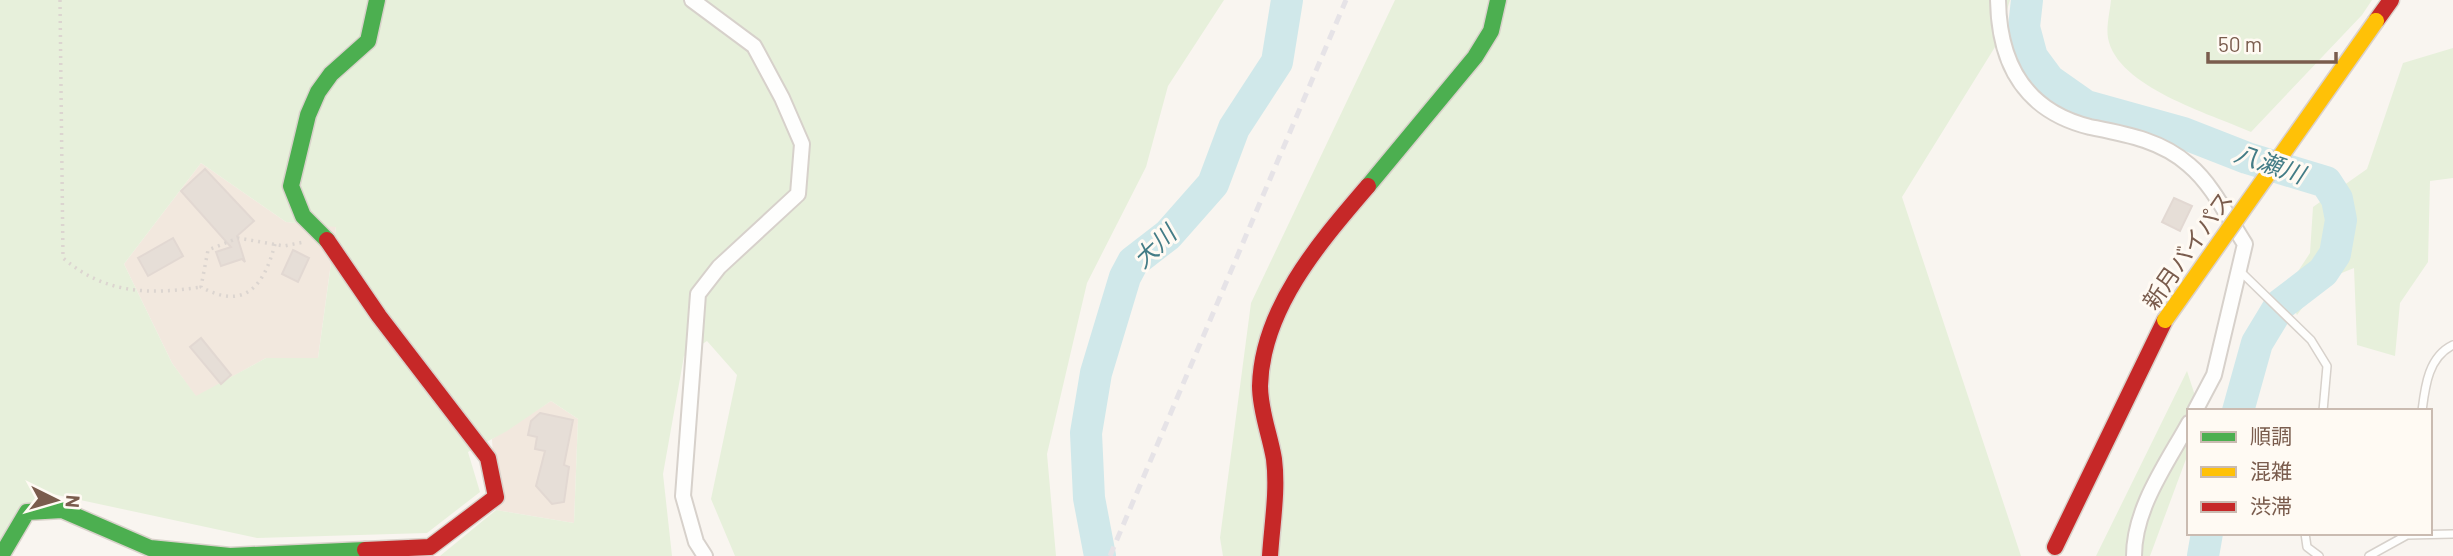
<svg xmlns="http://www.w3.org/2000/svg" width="2453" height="556" font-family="Barlow,'Noto Sans JP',sans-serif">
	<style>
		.residential { fill: #f2e8de }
		.green { fill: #e7f0db; fill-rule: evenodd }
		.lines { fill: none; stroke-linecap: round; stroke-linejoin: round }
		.river { stroke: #d0e8ea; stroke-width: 32 }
		.building { fill: #e6ded7; stroke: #e2d8d2; stroke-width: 2 }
		.lane-casing { stroke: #d7d1cb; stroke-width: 10 }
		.street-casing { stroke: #d7d1cb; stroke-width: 18 }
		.fast-casing { stroke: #d9d2cb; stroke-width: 19 }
		.jam-casing { stroke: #d9d2cb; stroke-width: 19 }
		.path { stroke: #dcd5d0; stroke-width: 3.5; stroke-dasharray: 2 5; stroke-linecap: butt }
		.lane { stroke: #fefefd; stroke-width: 7 }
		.street { stroke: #fefefd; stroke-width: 14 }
		.fast { stroke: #4caf50; stroke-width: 16 }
		.jam { stroke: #c62828; stroke-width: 16 }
		.rail { stroke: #e6e3e7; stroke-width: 5; stroke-dasharray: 10 7; stroke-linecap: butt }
		.slow-bridge-casing { stroke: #dad1cc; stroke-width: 19; stroke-linecap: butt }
		.slow-bridge { stroke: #ffc107; stroke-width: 16 }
		.labels { text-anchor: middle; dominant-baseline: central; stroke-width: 6; stroke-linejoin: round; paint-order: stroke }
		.street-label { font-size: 23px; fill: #7a5c4d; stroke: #fffaf3 }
		.water-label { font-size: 24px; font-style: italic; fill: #437c86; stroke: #fffaf3 }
	</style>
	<rect width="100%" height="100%" fill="#f9f5f0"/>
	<path class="residential" d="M201,163L286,222L336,226L318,358H266L196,397L172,363L124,264Z
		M551,401L578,419L574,523L496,510L492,439Z"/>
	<path class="green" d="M0,0H1224L1168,86L1146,167L1087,283L1047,454L1056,556H735L711,499L737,375L707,341L684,356L663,474L672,556H440L496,510L574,523L578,419L551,401L507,431L468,452L480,492L427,533L257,538L43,492L0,542ZM201,163L286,222L336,227L318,358H266L196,396L172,363L124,264Z
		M1395,0H2010L1995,47L1902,197L2021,556H1223L1220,538L1251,303Z
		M2111,0H2372L2362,15L2251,132C2211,114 2117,87 2108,38C2106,27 2110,11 2111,0Z
		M2453,48V178L2430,181L2428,262L2400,303L2395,356L2357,345L2354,268L2322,281L2297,315L2285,291L2310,253L2313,207L2367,169L2403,63Z
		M2187,371L2200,411H2189V451L2150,556H2096Z"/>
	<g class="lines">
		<path class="river" d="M2027,0L2024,27L2032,57L2049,80L2086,106L2183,133L2247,158L2326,182L2337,199L2341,220L2335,254L2323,272L2280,305L2257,343L2238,411
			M1100,556L1089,498L1086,433L1096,373L1125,277L1133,262L1168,235L1213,184L1234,128L1277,62L1287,0
			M2203,556L2207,533"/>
	</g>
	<path class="building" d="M205,169L254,221L237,236L245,262L242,259L221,266L216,252L231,247L181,191Z
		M2174,198L2192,206L2180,231L2162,222Z
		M173,238L183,256L148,276L138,258Z
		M293,250L309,258L298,282L282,274Z
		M201,338L231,375L221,384L190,347Z
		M540,413L573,420L564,465L569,467L564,502L552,504L536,486L545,451L535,449L537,437L528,435L531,421Z"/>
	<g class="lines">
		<defs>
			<path id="lane" d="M2241,272L2311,340L2327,366L2323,411
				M2422,411C2425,387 2428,357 2453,345
				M2305,533L2307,547L2319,556
				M2369,556L2407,535L2453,534"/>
			<path id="street" d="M692,0L754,46L782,98L802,144L798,194L719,267L698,294L683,496L696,542L705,556
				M1998,0C1999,64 2025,111 2090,127C2125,134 2161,140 2189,165C2213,185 2228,218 2245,244L2214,375L2195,411
				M2134,556C2134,508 2167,463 2189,423"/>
			<path id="fast" d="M1368,186L1475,57L1491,31L1498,0
				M327,240L303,216L291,186L308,115L318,92L331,74L368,41L377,0
				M1,556L27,512L62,510L150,548L230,556L365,550"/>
			<path id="jam" d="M2376,21L2391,0
				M327,240L379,316L488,458L496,497L430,547L365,550
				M2055,547L2165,320
				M1270,556C1272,524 1278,491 1274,459C1270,435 1260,411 1260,386C1262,308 1320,242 1368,186"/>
		</defs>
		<use href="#lane" class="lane-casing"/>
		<use href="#street" class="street-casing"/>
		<use href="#fast" class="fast-casing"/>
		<use href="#jam" class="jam-casing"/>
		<path class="path" d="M60,0L63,258C105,294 149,295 201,287
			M275,244C264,286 245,311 201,287L208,250L238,238L284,246L304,242"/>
		<use href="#lane" class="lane"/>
		<use href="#street" class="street"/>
		<use href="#fast" class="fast"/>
		<use href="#jam" class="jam"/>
		<path class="rail" d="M1110,556L1346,0"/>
		<defs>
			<path id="slow-bridge" d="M2165,320L2376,21"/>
		</defs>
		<use href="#slow-bridge" class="slow-bridge-casing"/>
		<use href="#slow-bridge" class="slow-bridge"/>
	</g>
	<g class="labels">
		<g class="street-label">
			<text transform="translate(2187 250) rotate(-55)">新月バイパス</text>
		</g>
		<g class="water-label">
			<text transform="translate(2270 163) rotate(19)">八瀬川</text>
			<text transform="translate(1154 246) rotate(-44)">大川</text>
		</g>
	</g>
	<rect x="2187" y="409" width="245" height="126" fill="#fffaf3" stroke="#cabbb1" stroke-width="2"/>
	<rect x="2201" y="432" width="35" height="10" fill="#4caf50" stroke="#cabbb1" stroke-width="2"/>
	<text x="2250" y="444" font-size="21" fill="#7a5c4d">順調</text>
	<rect x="2201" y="467" width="35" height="10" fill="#ffc107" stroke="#cabbb1" stroke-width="2"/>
	<text x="2250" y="479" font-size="21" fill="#7a5c4d">混雑</text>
	<rect x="2201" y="502" width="35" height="10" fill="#c62828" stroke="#cabbb1" stroke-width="2"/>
	<text x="2250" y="514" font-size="21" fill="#7a5c4d">渋滞</text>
	<g transform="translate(56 500) rotate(95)" stroke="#fffaf3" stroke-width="5" paint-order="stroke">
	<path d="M0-5L12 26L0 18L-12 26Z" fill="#7a5c4d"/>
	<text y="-10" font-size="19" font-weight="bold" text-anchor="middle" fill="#7a5c4d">N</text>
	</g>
	<path d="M2208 52v10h128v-10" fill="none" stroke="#7a5c4d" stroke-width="3.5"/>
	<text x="2218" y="52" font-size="21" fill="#7a5c4d" stroke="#fffaf3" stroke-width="5" paint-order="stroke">50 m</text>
</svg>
